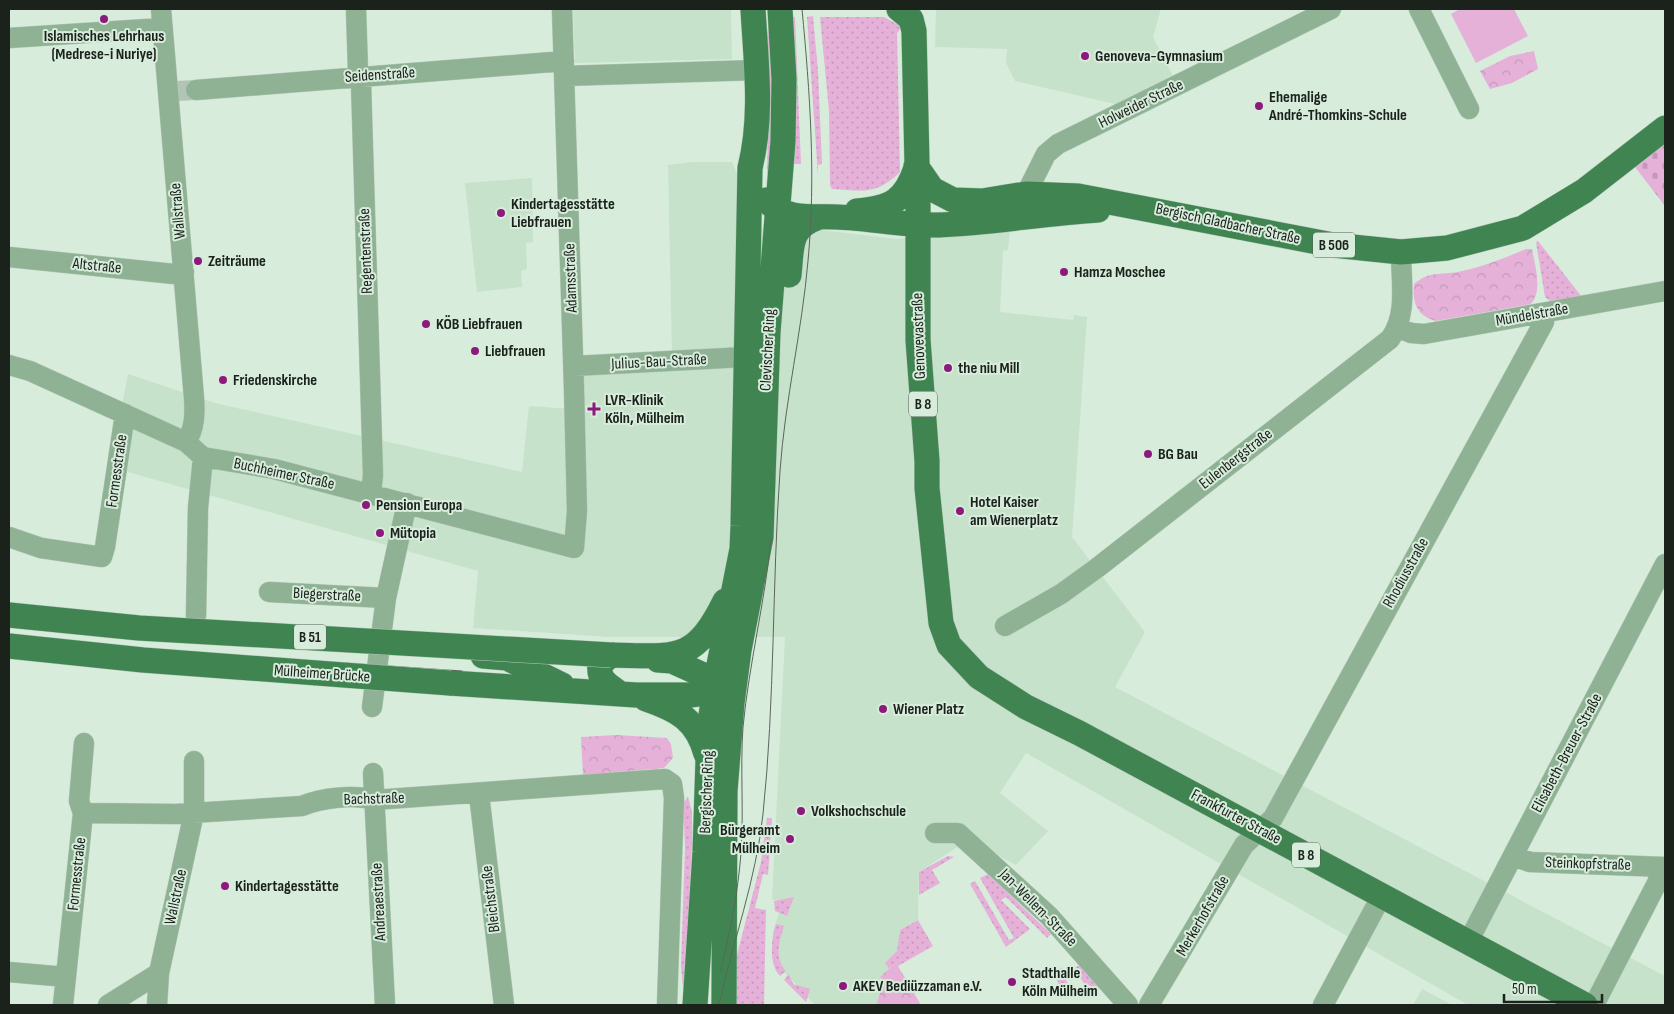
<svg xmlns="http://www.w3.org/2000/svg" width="1674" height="1014" font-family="'Sofia Sans Condensed',sans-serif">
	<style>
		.built { fill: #c7e2cb }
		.grass { fill: url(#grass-dots) }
		.cemetery { fill: url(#cemetery-stones) }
		.park { fill: url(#park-crowns) }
		.pitch { fill: #e6b1d9 }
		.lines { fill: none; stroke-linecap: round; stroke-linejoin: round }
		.minor-tunnel { stroke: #b1c4b5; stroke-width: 20; stroke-dasharray: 20 10; stroke-linecap: butt }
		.minor-casing { stroke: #b5c8b9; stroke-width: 21 }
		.major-casing { stroke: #b5c8b9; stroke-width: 26 }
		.minor { stroke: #8fb295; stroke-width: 20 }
		.major { stroke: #408551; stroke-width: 25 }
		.tram { stroke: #5a665c; stroke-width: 1 }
		.major-bridge-casing { stroke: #b5c8b9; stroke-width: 26; stroke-linecap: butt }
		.major-bridge { stroke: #408551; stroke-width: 25 }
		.poi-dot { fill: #8c1a7c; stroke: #d7ecdb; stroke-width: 2 }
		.labels { text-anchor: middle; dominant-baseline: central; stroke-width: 4; stroke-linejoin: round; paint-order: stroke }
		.shield { fill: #d7ecdb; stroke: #535f55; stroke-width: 1 }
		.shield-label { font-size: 15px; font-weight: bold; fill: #1b221c }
		.poi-label { font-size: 16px; font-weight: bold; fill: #1b221c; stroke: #d7ecdb; text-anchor: start }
		.street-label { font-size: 16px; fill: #1b221c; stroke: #d7ecdb }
	</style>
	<defs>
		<pattern id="grass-dots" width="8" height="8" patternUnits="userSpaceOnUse" patternTransform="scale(1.25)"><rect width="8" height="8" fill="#e6b1d9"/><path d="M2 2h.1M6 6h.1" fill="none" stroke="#c598ba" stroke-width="1.8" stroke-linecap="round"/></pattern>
		<pattern id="cemetery-stones" width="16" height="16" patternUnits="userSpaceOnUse" patternTransform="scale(1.25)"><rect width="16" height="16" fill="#e6b1d9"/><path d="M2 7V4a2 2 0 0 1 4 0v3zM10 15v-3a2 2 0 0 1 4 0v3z" fill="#c598ba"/></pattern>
		<pattern id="park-crowns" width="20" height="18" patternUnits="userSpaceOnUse" patternTransform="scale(1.25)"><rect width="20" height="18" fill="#e6b1d9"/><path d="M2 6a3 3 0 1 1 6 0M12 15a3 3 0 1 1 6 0" fill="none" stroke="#c598ba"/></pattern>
	</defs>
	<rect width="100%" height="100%" fill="#d7ecdb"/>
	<path class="built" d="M573,9H731L732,59L575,63Z
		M936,9H1161L1153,37L1173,76L1115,104L1015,81L1006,63L1007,49L935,47Z
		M691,162H732L759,228L822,230L896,239L1010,230L1008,250L1003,251L1000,312L1073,320L1074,315L1087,317L1072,537L1145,632L1115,687L1665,976V1005H1468L1026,753L1000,793L1048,831L1016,865L968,840L919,872L918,920L900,930L896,962L884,981L876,1005H815L772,959L773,932L783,900H772L785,637H610L473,628L478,571L110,467L128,374L215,403L522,472L529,406L572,409L583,372L672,356L668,165Z
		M532,178L533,242L526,243L527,269L521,271L522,287L477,292L465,183Z
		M1422,989L1452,1005H1413Z"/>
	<path class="grass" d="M813,16L818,71L822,164L818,165V175L807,17Z
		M790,17H795L801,164H791Z
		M820,17H884L902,27L897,33L900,172C877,195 863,191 832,189L830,185L829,111Z
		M768,30H773V174H767L769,86L766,34Z
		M1538,241L1582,297L1550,301L1545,297L1536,242Z
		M688,797L692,811V845L684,997L681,967L685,847L683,803Z
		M767,818H772L768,875L763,874L755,908L766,910L764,1005H731V978L761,862Z
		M948,856L954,857L932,870L940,883L919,895V872Z
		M988,874L1051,934L1047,938L1006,897L1001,900L1030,929L1006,947L970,884L975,881L1009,940L1014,938L980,878Z
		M794,897L787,916L775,911L774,901Z
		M918,920L933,946L898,966L896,962L889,968L885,963L897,951L900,930Z
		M776,924L784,926C779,942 774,957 786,971L780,976C769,965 771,939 776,924Z
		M1079,965L1099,988L1094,992L1088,984L1086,986L1074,969Z
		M1061,967L1069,987L1062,991C1057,982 1053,975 1061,967Z
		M789,974L793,984L810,989L806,1002L784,980Z"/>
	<path class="cemetery" d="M1665,143V206L1635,167Z"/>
	<path class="park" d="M1534,51L1538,69L1512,83L1490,89L1480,71L1510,56Z
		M1526,249H1532C1535,266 1543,290 1531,304L1436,321C1417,316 1412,303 1414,284C1429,271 1440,275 1458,272C1482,267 1505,258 1526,249Z
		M616,735L667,738L671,744L673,758L664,768L583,775L581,737Z
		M896,962L898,966L921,1005H876L884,981L880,977Z"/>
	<path class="pitch" d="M1460,9H1514L1528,36L1476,63L1451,14Z"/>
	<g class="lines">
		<path class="minor-tunnel" d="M177,91L196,90"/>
		<defs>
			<path id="minor" d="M161,9L194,398C195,413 195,429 186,442
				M356,9L358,71L361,83L373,475L371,494
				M1419,9L1469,109
				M9,38L162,28
				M564,76L757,70
				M196,90L564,61
				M1026,194L1046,154L1058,144L1331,9
				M9,257L174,274L184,272
				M1399,328L1411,333L1424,334L1665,291
				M9,365L30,371L186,442L203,457L274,469L574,548L577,511L574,389L562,9
				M574,366L745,357
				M9,537L41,548L102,557L105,547L125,414
				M269,592L386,598
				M196,616L198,508L203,457
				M1005,626L1061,594L1097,568L1390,339C1408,315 1401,282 1401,252
				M372,707L386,598L407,503
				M373,773L385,1005
				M479,794L504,1005
				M83,813L176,814L302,806C321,798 353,794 374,800L665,779L672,784L674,798L667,1005
				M935,833H958L1049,916L1128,1005
				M1513,856L1530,862L1665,867
				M1468,942L1665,564
				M9,972L66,977
				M63,1005L83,813L79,801L84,743
				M108,1005L159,973
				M157,1005L159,973L194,813V761
				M1149,1005L1244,845L1273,818L1544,322L1543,313
				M1323,1005L1382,895
				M1594,1005L1658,881L1659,867"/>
			<path id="major" d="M899,9L911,19L914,31L918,208V340L927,461V488L941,623L949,645L979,677L1026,707L1079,733L1585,1005
				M916,166L932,189L953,200L982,201L1026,194L1078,196L1333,245L1401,252L1447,248L1523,228L1584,191L1665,128
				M766,200C786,221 812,216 837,217C872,218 905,226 939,225C993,223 1045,213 1098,210
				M857,211C891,208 905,201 916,168
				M789,275C792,249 788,228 817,218
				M483,656L507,658L562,685
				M658,660L672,661L730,687
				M450,683L636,695H690L728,690
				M621,694C608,685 598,681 600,664L611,655C675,656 694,664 725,601
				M646,699C678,710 697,720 706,754
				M695,1005L705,852L709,730L716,680L742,549L743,526L750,168C763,116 756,63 753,9
				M724,1005L725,791L732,703L739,650L761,537L768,332L783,141L784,79L780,9"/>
		</defs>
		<use href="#minor" class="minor-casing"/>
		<use href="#major" class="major-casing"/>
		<use href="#minor" class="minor"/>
		<use href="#major" class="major"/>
		<path class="tram" d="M9,635L183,652L462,671
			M721,970C730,931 738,893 741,853C744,811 740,769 743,727C749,664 765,602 771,539
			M719,1005C733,941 756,880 763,814C775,700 772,585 780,471C785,400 802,331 808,261C816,176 810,93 802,9"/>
		<defs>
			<path id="major-bridge" d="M9,615L139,628L611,655
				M9,646L143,660L450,683"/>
		</defs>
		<use href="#major-bridge" class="major-bridge-casing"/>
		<use href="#major-bridge" class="major-bridge"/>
	</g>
	<g class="poi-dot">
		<circle cx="104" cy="19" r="5"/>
		<circle cx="1085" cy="56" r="5"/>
		<circle cx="1259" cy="106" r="5"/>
		<circle cx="501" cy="213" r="5"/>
		<circle cx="198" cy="261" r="5"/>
		<circle cx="1064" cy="272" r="5"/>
		<circle cx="426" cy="324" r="5"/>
		<circle cx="475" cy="351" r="5"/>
		<circle cx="948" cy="368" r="5"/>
		<circle cx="223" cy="380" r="5"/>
		<path d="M591.5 401.5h5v5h5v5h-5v5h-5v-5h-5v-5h5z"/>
		<circle cx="1148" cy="454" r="5"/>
		<circle cx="366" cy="505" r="5"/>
		<circle cx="960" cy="511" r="5"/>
		<circle cx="380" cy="533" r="5"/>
		<circle cx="883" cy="709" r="5"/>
		<circle cx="801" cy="811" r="5"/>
		<circle cx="790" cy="839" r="5"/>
		<circle cx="225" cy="886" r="5"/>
		<circle cx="1012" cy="982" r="5"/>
		<circle cx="843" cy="986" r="5"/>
	</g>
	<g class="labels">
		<g class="shield">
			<rect x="1313" y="232.5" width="42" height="25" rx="4"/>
			<rect x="909" y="391.5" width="28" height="25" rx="4"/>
			<rect x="294" y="624.5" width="32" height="25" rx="4"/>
			<rect x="1292" y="842.5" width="28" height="25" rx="4"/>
		</g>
		<g class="shield-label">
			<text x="1334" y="245">B 506</text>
			<text x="923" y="404">B 8</text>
			<text x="310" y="637">B 51</text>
			<text x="1306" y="855">B 8</text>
		</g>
		<g class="poi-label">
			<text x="104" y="36" text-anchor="middle">Islamisches Lehrhaus<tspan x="104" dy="18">(Medrese-i Nuriye)</tspan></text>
			<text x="1095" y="56">Genoveva-Gymnasium</text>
			<text x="1269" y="97">Ehemalige<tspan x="1269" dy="18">André-Thomkins-Schule</tspan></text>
			<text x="511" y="204">Kindertagesstätte<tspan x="511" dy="18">Liebfrauen</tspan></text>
			<text x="208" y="261">Zeiträume</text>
			<text x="1074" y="272">Hamza Moschee</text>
			<text x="436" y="324">KÖB Liebfrauen</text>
			<text x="485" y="351">Liebfrauen</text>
			<text x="958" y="368">the niu Mill</text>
			<text x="233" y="380">Friedenskirche</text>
			<text x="605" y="400">LVR-Klinik<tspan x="605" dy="18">Köln, Mülheim</tspan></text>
			<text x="1158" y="454">BG Bau</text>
			<text x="970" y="502">Hotel Kaiser<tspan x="970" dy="18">am Wienerplatz</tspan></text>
			<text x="376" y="505">Pension Europa</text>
			<text x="390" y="533">Mütopia</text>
			<text x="893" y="709">Wiener Platz</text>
			<text x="811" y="811">Volkshochschule</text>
			<text x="780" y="830" text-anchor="end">Bürgeramt<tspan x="780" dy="18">Mülheim</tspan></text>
			<text x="235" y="886">Kindertagesstätte</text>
			<text x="1022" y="973">Stadthalle<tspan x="1022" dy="18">Köln Mülheim</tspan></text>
			<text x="853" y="986">AKEV Bediüzzaman e.V.</text>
		</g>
		<g class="street-label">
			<text transform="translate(380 75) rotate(-4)">Seidenstraße</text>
			<text transform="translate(1141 104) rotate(-26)">Holweider Straße</text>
			<text transform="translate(178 211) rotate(-95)">Wallstraße</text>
			<text transform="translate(1228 224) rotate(12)">Bergisch Gladbacher Straße</text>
			<text transform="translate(366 251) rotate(-92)">Regentenstraße</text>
			<text transform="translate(97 266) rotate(6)">Altstraße</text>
			<text transform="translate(571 278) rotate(-92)">Adamsstraße</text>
			<text transform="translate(1532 315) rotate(-10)">Mündelstraße</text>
			<text transform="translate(919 336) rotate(-92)">Genovevastraße</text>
			<text transform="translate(768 350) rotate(-87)">Clevischer Ring</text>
			<text transform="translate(659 362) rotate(-3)">Julius-Bau-Straße</text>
			<text transform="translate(1236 459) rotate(-38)">Eulenbergstraße</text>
			<text transform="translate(117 471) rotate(-82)">Formesstraße</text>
			<text transform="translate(284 474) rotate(12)">Buchheimer Straße</text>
			<text transform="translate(1406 573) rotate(-61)">Rhodiusstraße</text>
			<text transform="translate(327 595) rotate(3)">Biegerstraße</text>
			<text transform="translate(322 674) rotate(4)">Mülheimer Brücke</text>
			<text transform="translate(1567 753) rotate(-62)">Elisabeth-Breuer-Straße</text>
			<text transform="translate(707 792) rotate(-88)">Bergischer Ring</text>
			<text transform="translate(374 799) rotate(-2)">Bachstraße</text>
			<text transform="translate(1236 817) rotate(28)">Frankfurter Straße</text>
			<text transform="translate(1588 864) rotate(2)">Steinkopfstraße</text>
			<text transform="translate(77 874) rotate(-84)">Formesstraße</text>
			<text transform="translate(176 897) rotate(-78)">Wallstraße</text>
			<text transform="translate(491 899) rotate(-97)">Bleichstraße</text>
			<text transform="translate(379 902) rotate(-93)">Andreaestraße</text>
			<text transform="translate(1038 908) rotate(45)">Jan-Wellem-Straße</text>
			<text transform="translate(1203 916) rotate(-60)">Merkerhofstraße</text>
		</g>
	</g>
	<rect width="1674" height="1014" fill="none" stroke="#1b221c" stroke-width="20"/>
	<path d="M1504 994v8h98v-8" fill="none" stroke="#1b221c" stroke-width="2.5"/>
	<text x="1512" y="994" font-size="15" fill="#1b221c" stroke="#d7ecdb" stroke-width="4" paint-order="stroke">50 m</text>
</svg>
